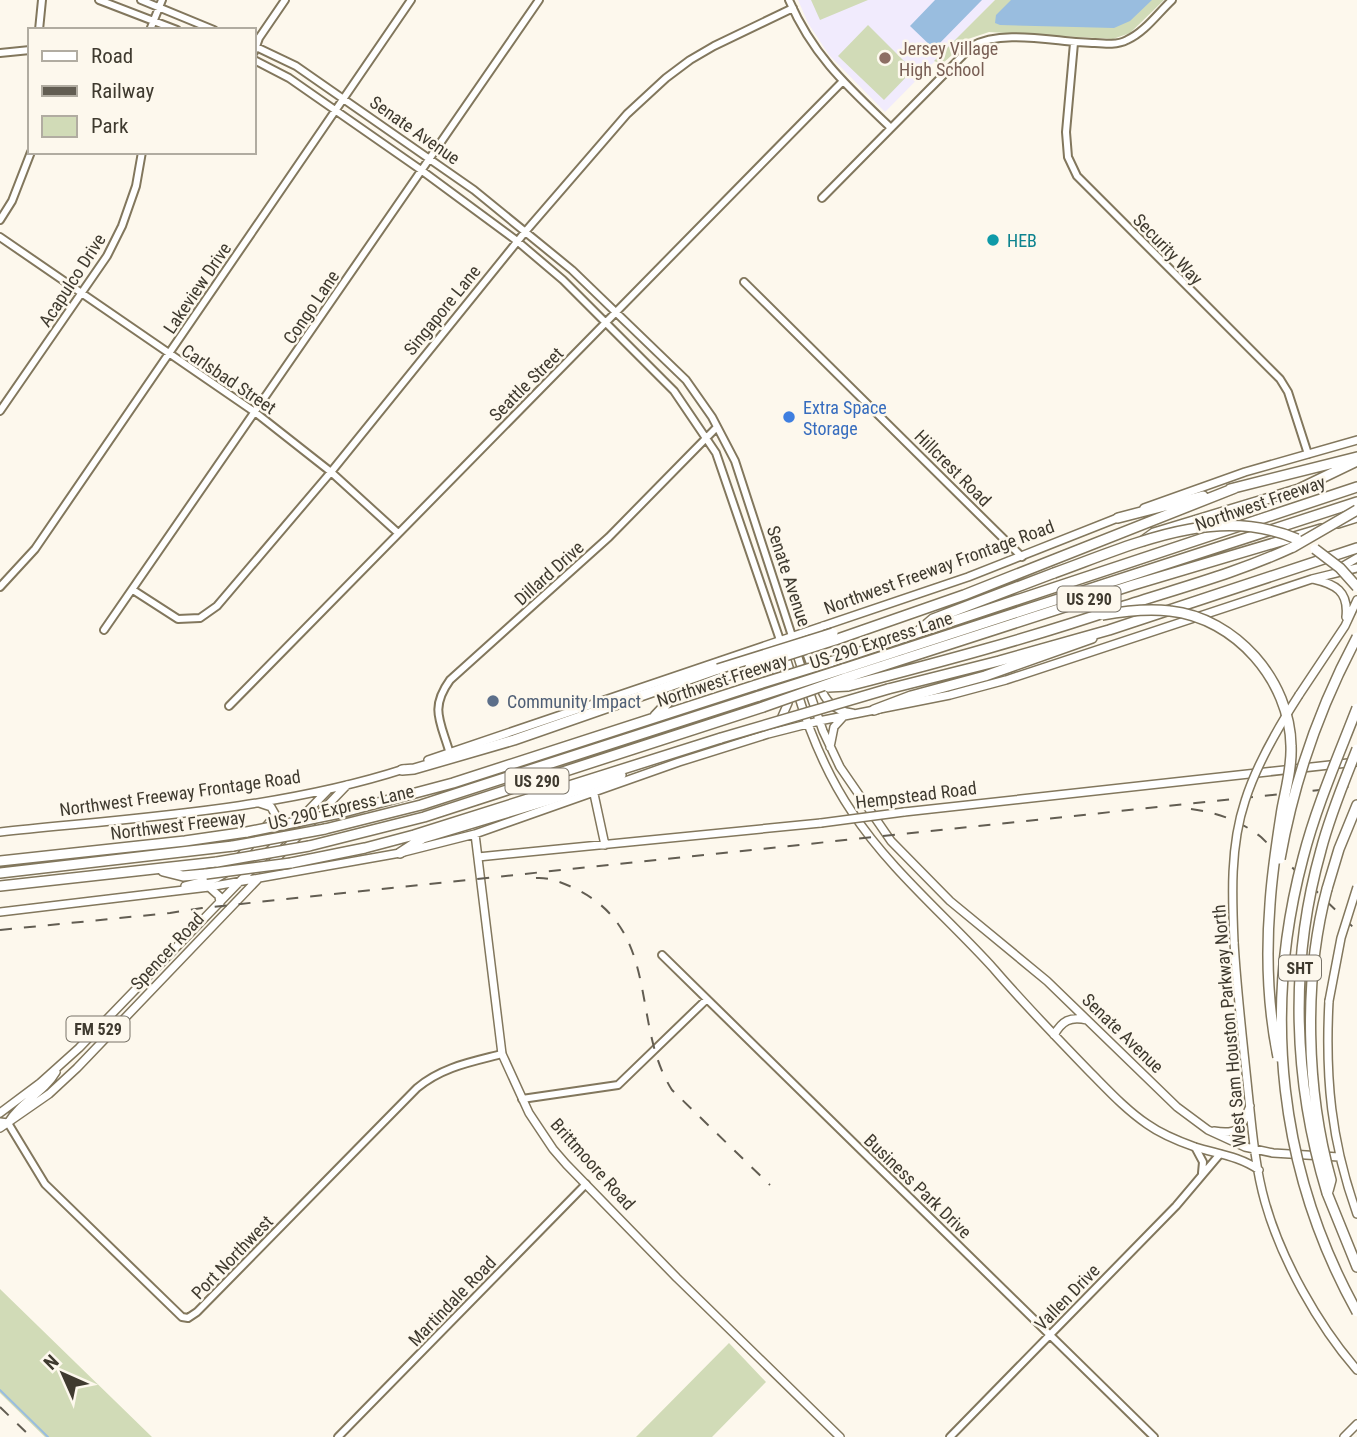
<svg xmlns="http://www.w3.org/2000/svg" width="1357" height="1437" font-family="'Roboto Condensed',sans-serif">
	<style>
		.education { fill: #f1ebfd }
		.green { fill: #d1dbb7 }
		.water { fill: #99bddf }
		.lines { fill: none; stroke-linecap: round; stroke-linejoin: round }
		.stream { stroke: #99bddf; stroke-width: 2 }
		.minor-casing { stroke: #82775d; stroke-width: 10 }
		.major-casing { stroke: #82775d; stroke-width: 10 }
		.highway-casing { stroke: #82775d; stroke-width: 12 }
		.minor { stroke: #fff; stroke-width: 6 }
		.major { stroke: #fff; stroke-width: 7 }
		.highway { stroke: #fff; stroke-width: 9 }
		.rail { stroke: #625d52; stroke-width: 2; stroke-dasharray: 12 12; stroke-linecap: butt }
		.major-bridge-casing { stroke: #82775d; stroke-width: 10; stroke-linecap: butt }
		.highway-bridge-casing { stroke: #82775d; stroke-width: 12; stroke-linecap: butt }
		.major-bridge { stroke: #fff; stroke-width: 7 }
		.highway-bridge { stroke: #fff; stroke-width: 9 }
		.education-dot { fill: #8d6e63; stroke: #fdf8ed; stroke-width: 2.5 }
		.culture-dot { fill: #0f9aa8; stroke: #fdf8ed; stroke-width: 2.5 }
		.shop-dot { fill: #3f7fe0; stroke: #fdf8ed; stroke-width: 2.5 }
		.service-dot { fill: #5c6f8a; stroke: #fdf8ed; stroke-width: 2.5 }
		.labels { text-anchor: middle; dominant-baseline: central; stroke-width: 5; stroke-linejoin: round; paint-order: stroke }
		.shield { fill: #fdf8ed; stroke: #787368; stroke-width: 2 }
		.shield-label { font-size: 16px; font-weight: bold; fill: #3f3a2f }
		.education-label { font-size: 18px; fill: #785e54; stroke: #fdf8ed; text-anchor: start }
		.street-label { font-size: 18px; fill: #3f3a2f; stroke: #fdf8ed }
		.culture-label { font-size: 18px; fill: #0d838f; stroke: #fdf8ed; text-anchor: start }
		.shop-label { font-size: 18px; fill: #366cbe; stroke: #fdf8ed; text-anchor: start }
		.service-label { font-size: 18px; fill: #4e5e75; stroke: #fdf8ed; text-anchor: start }
	</style>
	<rect width="100%" height="100%" fill="#fdf8ed"/>
	<path class="education" d="M798,0H995L885,112L829,55L808,23Z"/>
	<path class="green" d="M811,0H868L820,20Z
		M995,0H1164L1130,33L1113,39L989,32L971,38L942,64L934,61Z
		M868,25L913,70L884,100L838,56Z
		M0,1289L152,1437H45L0,1393Z
		M729,1343L766,1382L712,1437H636Z"/>
	<path class="water" d="M935,0H982L934,49L910,26Z
		M1011,0H1152L1130,21L1114,28L1000,25L995,23L996,15Z"/>
	<g class="lines">
		<path class="stream" d="M0,1390L48,1437"/>
		<defs>
			<path id="minor" d="M99,0L177,30
				M141,0L214,30
				M789,0C813,56 848,87 891,128
				M39,30L42,0
				M150,30L162,0
				M1074,43L1066,132L1068,157L1077,176L1280,379L1288,392L1308,454
				M254,46L296,66L474,190L572,270L686,380L712,417L735,461L792,636
				M254,52L259,38L285,0
				M0,53L30,50
				M254,60L289,78L421,170L517,241L563,280L674,391L716,453L780,640
				M822,198L972,46C1003,28 1059,43 1095,43C1106,44 1118,45 1127,40C1145,32 1158,13 1172,0
				M0,220L12,201L31,152
				M0,237L256,413L331,472L398,533
				M744,282L1022,557
				M0,411L107,256L122,226L136,186L142,152
				M0,587L35,549L411,0
				M133,590L178,619L200,618L217,606L331,472L525,232L627,114L666,78L690,60L714,46L793,8
				M104,630L539,0
				M229,706L843,81
				M450,754C441,722 429,709 450,680L609,537L717,427
				M662,955L1154,1437
				M522,1099L618,1085L707,999
				M8,1123L45,1184L182,1317L188,1318L197,1312L417,1088C442,1067 471,1062 502,1054
				M1195,1147L1203,1162L1202,1173
				M338,1437L586,1184
				M950,1437L1176,1206L1220,1154"/>
			<path id="major" d="M1144,508L1245,472L1357,440
				M1338,569L1357,558
				M1313,579C1335,584 1349,591 1346,617
				M795,648L803,673
				M784,651L792,677
				M766,660L776,670L788,703L780,721
				M813,670L806,651L810,641L823,626
				M819,684C825,701 834,711 852,713
				M808,688L823,731L840,767L891,841L950,901L1047,981L1177,1107L1208,1130L1245,1147L1273,1153L1339,1157
				M797,691C810,734 827,775 852,812C890,870 947,917 994,969C1024,1004 1056,1037 1088,1070C1107,1089 1125,1109 1147,1124C1161,1134 1178,1141 1195,1147C1217,1154 1239,1156 1259,1170
				M1299,695L1345,626L1357,600
				M830,747L834,727L843,717
				M428,760L968,577L1120,517
				M594,794L605,845
				M904,812L1357,762
				M0,832C132,818 277,810 404,769
				M475,834L502,1054L529,1113L553,1149L566,1164L677,1278L840,1437
				M478,857L821,823
				M268,867L347,785
				M185,886L217,878L227,872L274,817L275,814L271,807L259,803
				M209,887L219,896L220,903
				M0,912L209,887L400,853L475,834L679,762L768,734L819,721L950,695L1006,680L1312,579L1357,568
				M1234,942C1237,992 1243,1042 1248,1091C1252,1128 1255,1167 1265,1202C1281,1259 1318,1325 1357,1370
				M1329,1001C1325,1077 1331,1142 1357,1214
				M1054,1035C1062,1021 1070,1016 1087,1020
				M0,1113L40,1083L79,1048L328,790
				M0,1122L8,1123C20,1102 44,1093 56,1072
				M0,1128L49,1094L77,1068L258,879
				M1214,1131C1240,1135 1241,1128 1250,1106
				M1344,1437L1357,1424"/>
			<path id="highway" d="M1230,489L1357,457
				M1118,518L1203,496
				M1338,523L1357,517
				M1143,541L1154,533L1299,489L1357,461
				M919,631L933,619L1054,573
				M835,640L964,595L1235,488
				M830,662L1357,487
				M843,669L1357,502
				M845,678L1133,585L1321,529
				M848,686C940,662 1031,638 1121,607C1179,588 1237,573 1293,547
				M888,689L999,661L1109,630L1357,548
				M874,710L911,696L985,676L1092,638
				M655,716L674,696L750,667
				M402,770L414,769L514,740L718,669
				M340,813L453,783L756,685
				M325,829L421,805L759,696
				M309,846L424,817L763,707
				M400,853L423,838L549,800L621,775
				M0,861L185,841L247,832
				M291,863L365,848L414,835L721,738
				M163,871L183,876L206,874
				M0,873L233,846
				M0,886L217,862
				M1327,889L1339,849L1357,805
				M1327,1193L1357,1267"/>
		</defs>
		<use href="#minor" class="minor-casing"/>
		<use href="#major" class="major-casing"/>
		<use href="#highway" class="highway-casing"/>
		<use href="#minor" class="minor"/>
		<use href="#major" class="major"/>
		<use href="#highway" class="highway"/>
		<path class="rail" d="M1191,809C1218,813 1239,820 1261,837L1357,931
			M536,878C550,877 563,883 576,889C662,931 630,1024 672,1090L770,1185
			M0,930L170,913L202,908L1357,786
			M0,1407L31,1437"/>
		<defs>
			<path id="major-bridge" d="M821,823L904,812
				M1234,942C1232,896 1230,846 1245,801C1256,766 1279,726 1299,695
				M1329,1001L1341,938L1357,887"/>
			<path id="highway-bridge" d="M1293,547L1357,510
				M1315,549L1340,568L1357,587
				M1054,573C1132,545 1216,504 1297,539
				M1102,615C1124,611 1147,608 1170,611C1236,618 1290,681 1291,746C1292,767 1286,788 1282,809C1277,841 1272,872 1270,904C1266,954 1268,1008 1278,1057
				M750,667L835,640
				M718,669L833,633
				M756,685L830,662
				M828,687L848,686
				M759,696L843,669
				M763,707L845,678
				M1357,708C1338,757 1316,807 1303,858C1262,1012 1279,1172 1357,1312
				M721,738L888,689
				M247,832L340,813
				M233,846L325,829
				M1280,859C1294,780 1319,708 1357,637
				M217,862L309,846
				M206,874L291,863
				M1327,889C1303,979 1306,1091 1331,1180L1328,1191
				M1327,1193C1293,1081 1289,963 1321,850C1330,815 1344,782 1357,749"/>
		</defs>
		<use href="#major-bridge" class="major-bridge-casing"/>
		<use href="#highway-bridge" class="highway-bridge-casing"/>
		<use href="#major-bridge" class="major-bridge"/>
		<use href="#highway-bridge" class="highway-bridge"/>
	</g>
	<circle class="education-dot" cx="885" cy="58" r="7"/>
	<circle class="culture-dot" cx="993" cy="240" r="7"/>
	<circle class="shop-dot" cx="789" cy="417" r="7"/>
	<circle class="service-dot" cx="493" cy="701" r="7"/>
	<g class="labels">
		<g class="shield">
			<rect x="1057.5" y="586.5" width="63" height="25" rx="5"/>
			<rect x="505.5" y="768.5" width="63" height="25" rx="5"/>
			<rect x="1279" y="955.5" width="42" height="25" rx="5"/>
			<rect x="66.5" y="1016.5" width="63" height="25" rx="5"/>
		</g>
		<g class="shield-label">
			<text x="1089" y="599">US 290</text>
			<text x="537" y="781">US 290</text>
			<text x="1300" y="968">SHT</text>
			<text x="98" y="1029">FM 529</text>
		</g>
		<g class="education-label">
			<text x="899" y="48">Jersey Village<tspan x="899" dy="21">High School</tspan></text>
		</g>
		<g class="street-label">
			<text transform="translate(415 130) rotate(35)">Senate Avenue</text>
			<text transform="translate(1168 249) rotate(46)">Security Way</text>
			<text transform="translate(72 280) rotate(-57)">Acapulco Drive</text>
			<text transform="translate(197 288) rotate(-56)">Lakeview Drive</text>
			<text transform="translate(311 307) rotate(-56)">Congo Lane</text>
			<text transform="translate(442 310) rotate(-51)">Singapore Lane</text>
			<text transform="translate(229 379) rotate(34)">Carlsbad Street</text>
			<text transform="translate(526 384) rotate(-45)">Seattle Street</text>
			<text transform="translate(953 468) rotate(45)">Hillcrest Road</text>
			<text transform="translate(1260 503) rotate(-19)">Northwest Freeway</text>
			<text transform="translate(939 567) rotate(-20)">Northwest Freeway Frontage Road</text>
			<text transform="translate(549 573) rotate(-42)">Dillard Drive</text>
			<text transform="translate(789 576) rotate(72)">Senate Avenue</text>
			<text transform="translate(881 640) rotate(-18)">US 290 Express Lane</text>
			<text transform="translate(722 680) rotate(-18)">Northwest Freeway</text>
			<text transform="translate(180 793) rotate(-8)">Northwest Freeway Frontage Road</text>
			<text transform="translate(916 795) rotate(-7)">Hempstead Road</text>
			<text transform="translate(341 807) rotate(-13)">US 290 Express Lane</text>
			<text transform="translate(178 825) rotate(-7)">Northwest Freeway</text>
			<text transform="translate(167 951) rotate(-47)">Spencer Road</text>
			<text transform="translate(1229 1026) rotate(-95)">West Sam Houston Parkway North</text>
			<text transform="translate(1123 1033) rotate(44)">Senate Avenue</text>
			<text transform="translate(593 1164) rotate(48)">Brittmoore Road</text>
			<text transform="translate(918 1186) rotate(44)">Business Park Drive</text>
			<text transform="translate(232 1257) rotate(-46)">Port Northwest</text>
			<text transform="translate(1067 1297) rotate(-46)">Vallen Drive</text>
			<text transform="translate(452 1301) rotate(-46)">Martindale Road</text>
		</g>
		<g class="culture-label">
			<text x="1007" y="240">HEB</text>
		</g>
		<g class="shop-label">
			<text x="803" y="407">Extra Space<tspan x="803" dy="21">Storage</tspan></text>
		</g>
		<g class="service-label">
			<text x="507" y="701">Community Impact</text>
		</g>
	</g>
	<rect x="28" y="28" width="228" height="126" fill="#fdf8ed" stroke="#b1aca1" stroke-width="2"/>
	<rect x="42" y="51" width="35" height="10" fill="#ffffff" stroke="#b1aca1" stroke-width="2"/>
	<text x="91" y="63" font-size="21" fill="#3f3a2f">Road</text>
	<rect x="42" y="86" width="35" height="10" fill="#625d52" stroke="#b1aca1" stroke-width="2"/>
	<text x="91" y="98" font-size="21" fill="#3f3a2f">Railway</text>
	<rect x="42" y="116" width="35" height="21" fill="#d1dbb7" stroke="#b1aca1" stroke-width="2"/>
	<text x="91" y="133" font-size="21" fill="#3f3a2f">Park</text>
	<g transform="translate(63 1374) rotate(315)" stroke="#fdf8ed" stroke-width="5" paint-order="stroke">
	<path d="M0-5L12 26L0 18L-12 26Z" fill="#3f3a2f"/>
	<text y="-10" font-size="19" font-weight="bold" text-anchor="middle" fill="#3f3a2f">N</text>
	</g>
</svg>
